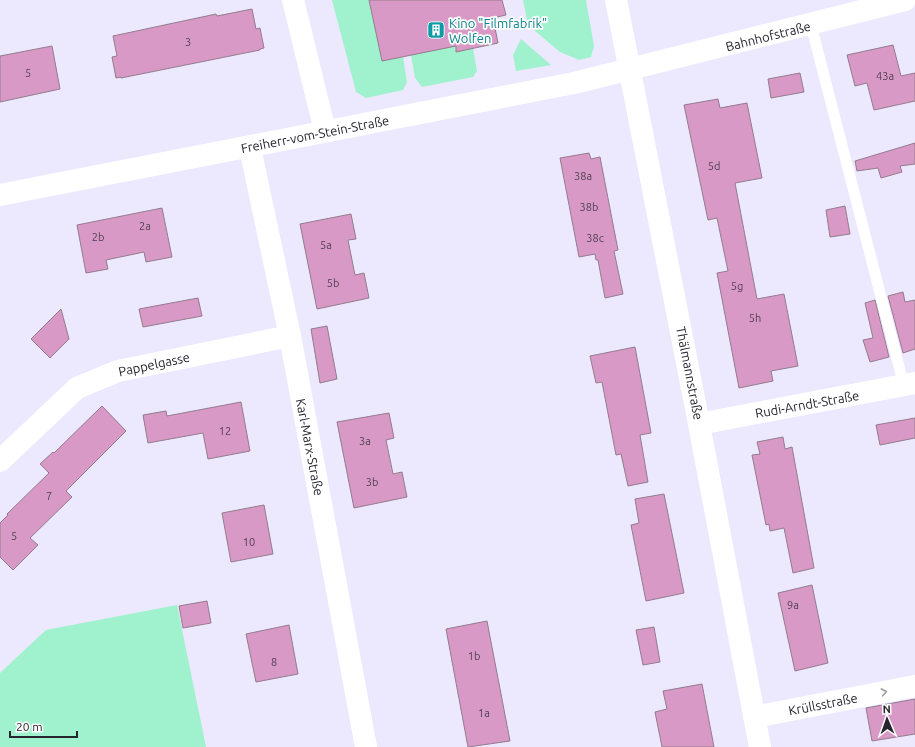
<svg xmlns="http://www.w3.org/2000/svg" width="915" height="747" font-family="Ubuntu,sans-serif">
	<style>
		.green { fill: #9ff2cd }
		.building { fill: #d899c6; stroke: #937c8c }
		.lines { fill: none; stroke-linecap: round; stroke-linejoin: round }
		.service { stroke: #fff; stroke-width: 11 }
		.minor { stroke: #fff; stroke-width: 22 }
		.oneway { stroke: #9d9ca1 }
		.labels { text-anchor: middle; dominant-baseline: central; stroke-width: 3.5; stroke-linejoin: round; paint-order: stroke }
		.number-label { font-size: 11px; fill: #524154 }
		.culture-label { font-size: 13px; fill: #0d838f; stroke: #fff; text-anchor: start }
		.street-label { font-size: 13px; fill: #26242e; stroke: #fff }
	</style>
	<rect width="100%" height="100%" fill="#ece8fe"/>
	<path class="green" d="M332,0H369L382,61L403,57L407,82L403,90L366,98L356,92Z
		M523,0H586L594,46L591,57L579,60L560,52L528,25Z
		M521,39L551,65L516,71L513,55Z
		M456,46V51L473,48L477,71L473,77L422,87L415,78L411,55Z
		M177,605L206,747H0V673L46,630Z"/>
	<path class="building" d="M369,0H502L506,15L493,18L498,43L456,52V46L382,61Z
		M252,9L256,29L260,28L264,48L260,49V50L121,78V77L116,78L112,57L117,56L113,36L216,14L217,16Z
		M893,45L901,76L915,73V101L874,110L867,83L855,86L847,55Z
		M52,46L60,89L0,102V56Z
		M800,73L804,92L771,98L768,79Z
		M718,99L720,108L747,103L762,178L735,183L757,299L784,294L798,366L771,371L773,381L739,388L717,273L728,271L717,218L708,220L684,105Z
		M915,143V164L900,166L902,172L881,178L878,168L857,171L855,161Z
		M589,153L591,159L600,157L618,250L614,251L623,294L605,298L598,260H596L595,254L579,257L560,158Z
		M845,206L850,234L830,237L826,210Z
		M162,208L172,257L146,262L144,252L106,260L108,269L86,273L77,225Z
		M351,214L356,239L348,240L355,275L364,273L369,298L317,309L300,224Z
		M903,292L905,302L915,300V349L903,353L888,296Z
		M198,298L202,316L143,327L139,309Z
		M875,300L889,357L870,362L863,340L873,338L865,303Z
		M61,309L69,339L50,358L31,339Z
		M327,326L337,379L320,383L311,329Z
		M635,347L651,433L640,435L648,482L628,486L621,454L616,455L602,382L596,383L590,356Z
		M241,402L250,451L208,459L203,433L148,443L143,415L166,411L167,416Z
		M102,406L126,431L66,491L72,497L30,538L38,545L13,570L0,557V523L8,515L7,514L49,473L40,464L53,452L54,453Z
		M389,413L394,438L386,440L393,474L402,472L407,497L354,508L337,422Z
		M915,418V438L880,445L876,425Z
		M783,437L785,449L792,447L814,568L793,573L784,528L770,531L769,524L766,525L752,455L760,454L757,442Z
		M664,494L684,593L646,601L631,525L639,523L635,499Z
		M264,505L273,554L231,562L222,513Z
		M812,585L828,663L795,671L778,593Z
		M207,601L211,623L183,628L179,606Z
		M487,621L510,741L468,747L446,629Z
		M289,625L298,674L256,682L246,634Z
		M654,627L660,662L643,665L636,630Z
		M702,684L714,747H662L655,712L667,709L663,691Z
		M915,699V734L872,741L866,708Z"/>
	<g class="lines">
		<path class="service" d="M811,25L904,386"/>
		<path class="minor" d="M293,0L325,131
			M616,0L699,424L760,747
			M250,148L290,336L366,747
			M0,195L574,83L905,0
			M699,424L915,383
			M0,461L77,388L118,371L290,336
			M754,717L915,686"/>
	</g>
	<defs><path id="oneway-chevron" d="M-2-3.5L2.5 0L-2 3.5" fill="none" stroke-width="1.6" stroke-linecap="round" stroke-linejoin="round"/></defs>
	<use class="oneway" href="#oneway-chevron" transform="translate(884 692) rotate(-11)"/>
	<defs>
		<symbol id="building-square" viewBox="-11 -11 22 22"><rect x="-9" y="-9" width="18" height="18" rx="4" fill="#0f9aa8" stroke="#fff"/><path d="M-4-6H4V6H1V3H-1V6H-4ZM-2.5-4.3h1.7v1.8h-1.7ZM.8-4.3h1.7v1.8H.8ZM-2.5-1h1.7V.8h-1.7ZM.8-1h1.7V.8H.8Z" fill="#fff"/></symbol>
	</defs>
	<g fill-rule="evenodd">
		<use href="#building-square" x="426" y="20" width="20" height="20"/>
	</g>
	<g class="labels">
		<g class="number-label">
			<text x="188" y="42">3</text>
			<text x="28" y="73">5</text>
			<text x="885" y="76">43a</text>
			<text x="714" y="166">5d</text>
			<text x="583" y="176">38a</text>
			<text x="589" y="207">38b</text>
			<text x="145" y="226">2a</text>
			<text x="98" y="237">2b</text>
			<text x="595" y="238">38c</text>
			<text x="326" y="245">5a</text>
			<text x="333" y="283">5b</text>
			<text x="737" y="286">5g</text>
			<text x="755" y="318">5h</text>
			<text x="225" y="431">12</text>
			<text x="365" y="441">3a</text>
			<text x="372" y="482">3b</text>
			<text x="49" y="496">7</text>
			<text x="14" y="536">5</text>
			<text x="249" y="542">10</text>
			<text x="793" y="605">9a</text>
			<text x="474" y="656">1b</text>
			<text x="274" y="662">8</text>
			<text x="484" y="713">1a</text>
		</g>
		<g class="culture-label">
			<text x="449" y="23">Kino "Filmfabrik"<tspan x="449" dy="15">Wolfen</tspan></text>
		</g>
		<g class="street-label">
			<text transform="translate(768 36) rotate(-14)">Bahnhofstraße</text>
			<text transform="translate(315 134) rotate(-11)">Freiherr-vom-Stein-Straße</text>
			<text transform="translate(154 364) rotate(-12)">Pappelgasse</text>
			<text transform="translate(690 373) rotate(79)">Thälmannstraße</text>
			<text transform="translate(807 404) rotate(-10)">Rudi-Arndt-Straße</text>
			<text transform="translate(310 447) rotate(79)">Karl-Marx-Straße</text>
			<text transform="translate(823 704) rotate(-11)">Krüllsstraße</text>
		</g>
	</g>
	<g transform="translate(887 719) rotate(358)" stroke="#ffffff" stroke-width="3" paint-order="stroke">
	<path d="M0-3L7 15L0 10L-7 15Z" fill="#26242e"/>
	<text y="-6" font-size="11" font-weight="bold" text-anchor="middle" fill="#26242e">N</text>
	</g>
	<path d="M10 731v6h67v-6" fill="none" stroke="#26242e" stroke-width="2"/>
	<text x="16" y="731" font-size="12" fill="#26242e" stroke="#ffffff" stroke-width="3" paint-order="stroke">20 m</text>
</svg>
